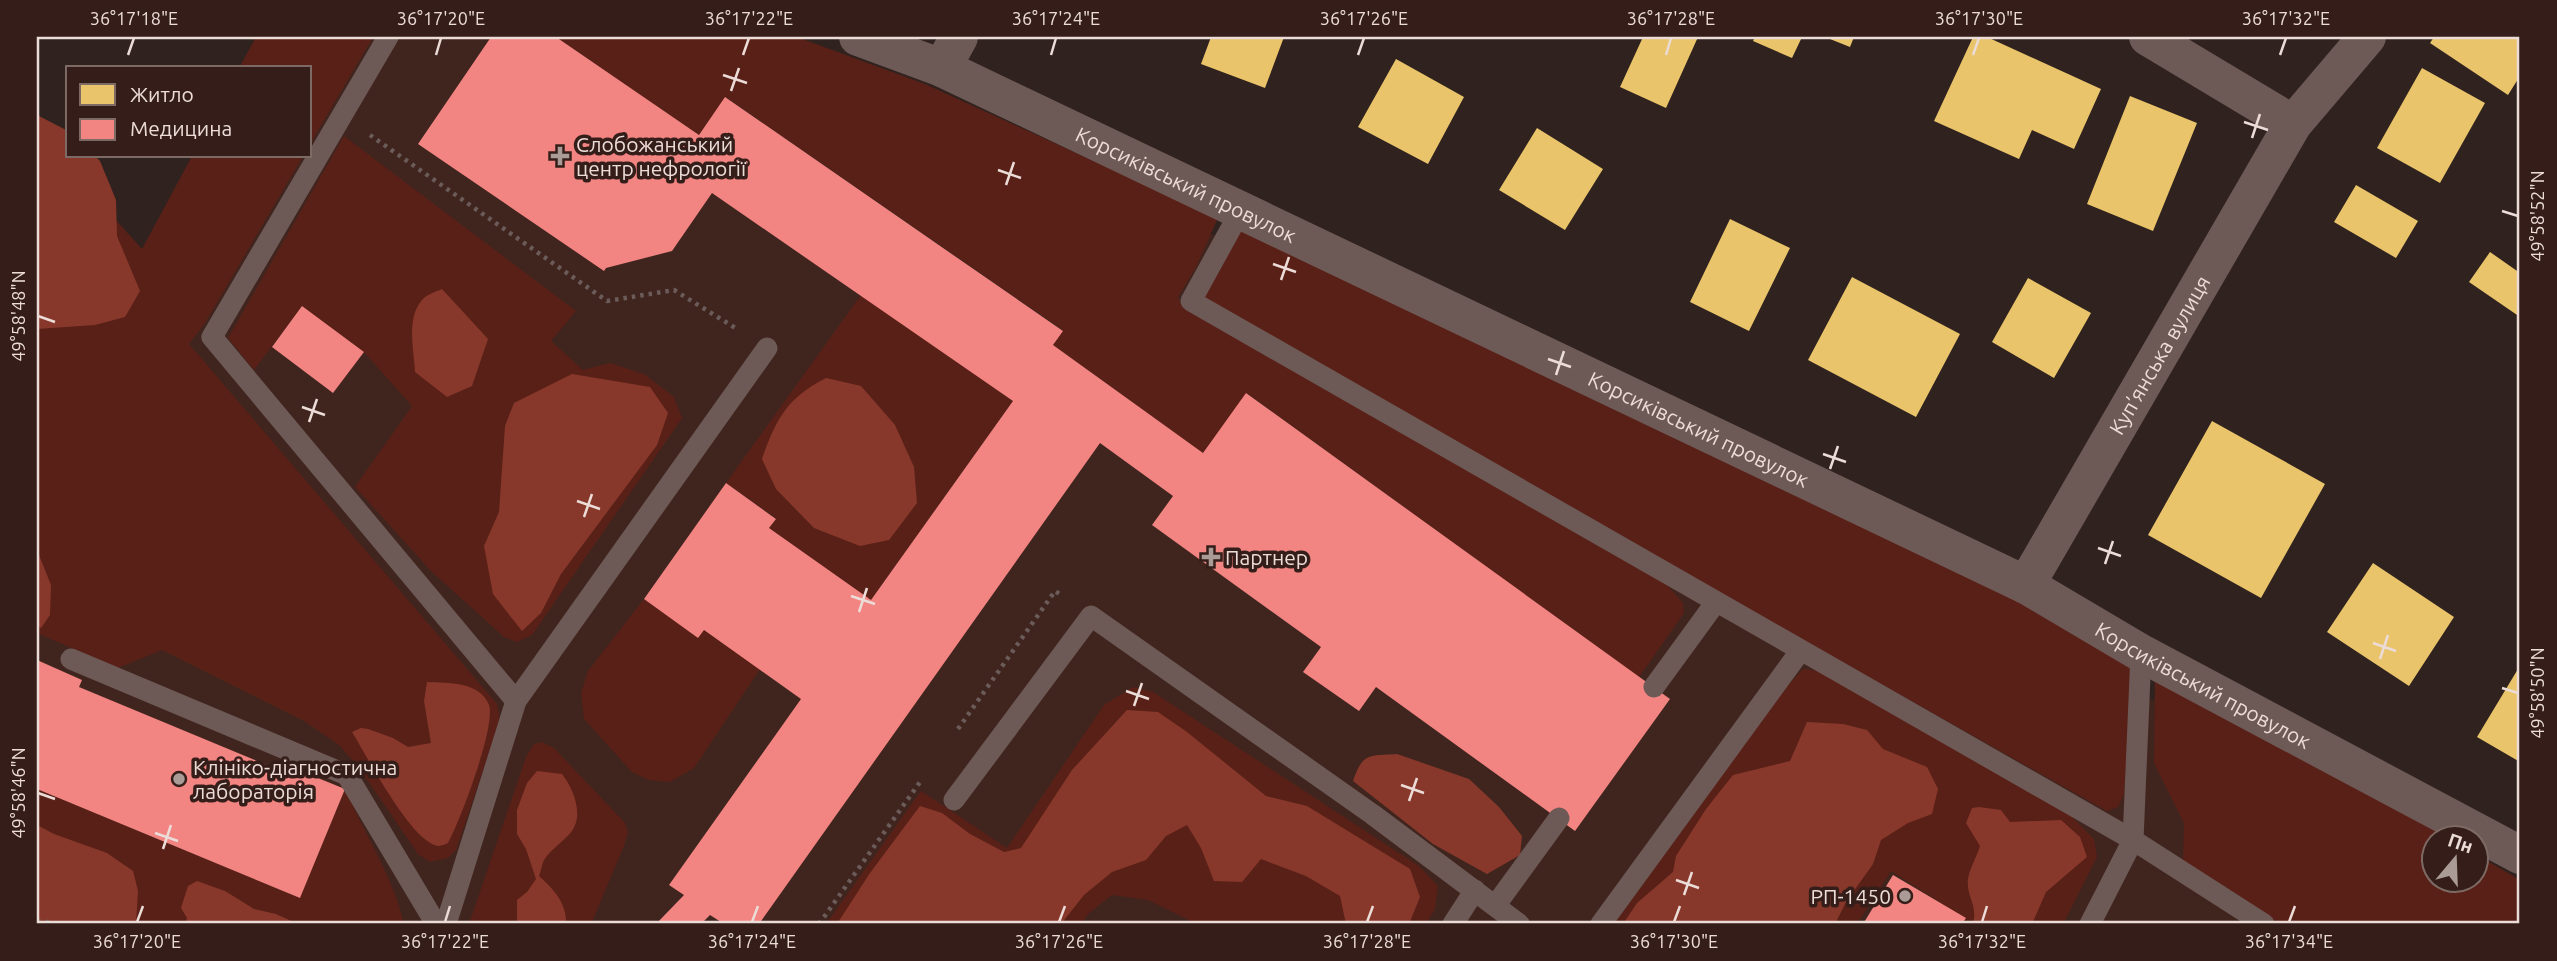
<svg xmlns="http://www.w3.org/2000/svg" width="2557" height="961" font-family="Ubuntu,sans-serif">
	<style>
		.built { fill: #40251f }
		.green { fill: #592017 }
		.forest { fill: #88382b }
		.homes { fill: #e9c46a }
		.health { fill: #f28482 }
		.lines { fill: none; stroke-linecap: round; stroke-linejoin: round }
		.path { stroke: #6b5c59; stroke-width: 4.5; stroke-dasharray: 3.5 5; stroke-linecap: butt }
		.service { stroke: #6d5955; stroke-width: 21 }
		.minor { stroke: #6d5955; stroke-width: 38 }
		.ticks { fill: none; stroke: #ecdcd8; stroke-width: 2.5 }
		.poi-dot { fill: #aa9b97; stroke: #351e19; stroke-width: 2.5 }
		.labels { text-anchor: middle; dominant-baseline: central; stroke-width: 7; stroke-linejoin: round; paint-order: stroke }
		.poi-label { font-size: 21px; fill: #ecdcd8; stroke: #351e19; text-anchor: start }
		.street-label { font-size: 21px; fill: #ecdcd8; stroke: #351e19 }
		.neatline { fill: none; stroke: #ecdcd8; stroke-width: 2.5 }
		.ticks-label { font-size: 18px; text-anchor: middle; fill: #ecdcd8 }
	</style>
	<rect width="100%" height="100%" fill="#2f221f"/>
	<path class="built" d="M259,37H774L919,91L2064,649L2434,862V880L2520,924H37V263L117,295L193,156H310V68Z"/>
	<path class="green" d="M256,37H373L310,144V68H239Z
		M556,37H797L925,84L1218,218L1196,267L1178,297L1183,308L1666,584L1683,603L1684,613L1639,677L1247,393L1203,453L1053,345L1063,330L726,97L699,135Z
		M344,136L576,311L551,341L583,370L610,363L644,374L674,397L682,418L532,635L517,642L504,637L431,571L355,487L412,406L364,352L302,306L254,370L228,338Z
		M37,145L97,199L142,249L192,156H303L205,323L189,344L497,704L500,720L456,850L448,858L430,862L418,854L360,769L339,745L304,721L162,650L118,668L37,633Z
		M1241,227L2020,593L2133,661L2124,794L2118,807L2107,811L1200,301Z
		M861,295L1013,401L871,600L769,528L776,518L726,483Z
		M644,599L698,637L704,630L760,669L694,768L670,782L649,780L632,772L584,719L581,693L588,671Z
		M1803,669L1820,671L2068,813L2094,839L2097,857L2063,924H1962L1965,918L1891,871L1857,924H1614L1782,692Z
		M2155,672L2448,838H2434V880H2476L2477,855L2520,880V924H2270L2183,866L2184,823L2154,763Z
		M1133,687L1153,692L1419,866L1438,886L1435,909L1426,924H1197L1148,900L1112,895L1088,914L1081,924H826L921,791L1007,848L1104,705Z
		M542,742L554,748L625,823L628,832L624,846L591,924H469L526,757L534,744Z
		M37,789L300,898L345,789C364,833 394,878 404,924H37Z"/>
	<path class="forest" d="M37,115L68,131V156H95L100,161L116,200L117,236L140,291L125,317L95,325L37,329Z
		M442,289L488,339L472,386L447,397L415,372C414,350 406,318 422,300C426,295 435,292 442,289Z
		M572,374L650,387L668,413L657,445L561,574L541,613L522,631L493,594L484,546L499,512L505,426L514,403Z
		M826,378L861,386L895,425L914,467L917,503L889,540L860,546L814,528L776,489L762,459C776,419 787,398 826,378Z
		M37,550L51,585L50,615L41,628L37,626Z
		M427,682C447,683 480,681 489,705C496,727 460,821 448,843C446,844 440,846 438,846C411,842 367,756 352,732L361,728L368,729L393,738L408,747L431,743L424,701Z
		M1127,710L1158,712L1187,732L1266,796L1307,806L1410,869L1420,897L1409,924H1346L1340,896L1306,876L1261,859L1242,882L1214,881L1201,848L1187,825L1166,836L1146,860L1112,872L1084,895L1061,924H837L870,873L920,806L942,813L970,834L1004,852L1021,848L1072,770Z
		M1807,722L1843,724L1867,730L1883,749L1927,767L1938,789L1932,814L1908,823L1881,840L1873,864L1846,902L1835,924H1623L1637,903L1673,872L1676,856L1706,809L1733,775L1790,761Z
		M1397,754L1469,779L1499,807L1522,836L1520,855L1487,874L1433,844L1353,781C1363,752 1369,756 1397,754Z
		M537,771L562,774C573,788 584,814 572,831C564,841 551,849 544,860C542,864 541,871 539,876C554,890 567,903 566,924H517V900L527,892L536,879L526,849L517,834V810L527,783Z
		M1979,807L2001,810L2010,822L2061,820L2080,837L2087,857L2046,892L2032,924H1973C1978,904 1966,897 1968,879C1970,868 1977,856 1980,846L1966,823L1972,808Z
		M37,825L54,834L107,853L133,871L138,891L136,924H37Z
		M197,881L225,891L254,909L276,914L298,924H185L187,918L181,908L188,886Z"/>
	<path class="homes" d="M1211,37H1284L1265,88L1201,64Z
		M1643,37H1698L1666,108L1620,87Z
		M1755,37H1802L1792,58L1753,41Z
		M1825,37H1854L1850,47Z
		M1973,37H1987L2101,89L2074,149L2032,130L2019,159L1934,121Z
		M2434,37H2520V76L2508,95L2430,43Z
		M1396,59L1464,97L1428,164L1358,127Z
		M2422,68L2485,103L2440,183L2377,148Z
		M2130,96L2197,123L2153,231L2087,204Z
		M1537,128L1603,169L1565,230L1499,190Z
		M2356,185L2418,221L2396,258L2334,222Z
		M1730,219L1790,248L1749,331L1690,302Z
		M2490,252L2520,273V317L2469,282Z
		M1852,277L1960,334L1916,417L1808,360Z
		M2028,278L2091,313L2054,378L1992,342Z
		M2212,421L2325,484L2261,598L2148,535Z
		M2373,563L2454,617L2409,686L2327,632Z
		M2518,669L2520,670V762L2477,737Z"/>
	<path class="health" d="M491,37H556L699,135L725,97L1063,331L1053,345L1203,453L1246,393L1670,699L1575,831L1376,687L1359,711L1303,672L1321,647L1152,525L1173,496L1100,443L759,924H724L710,915L701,924H656L684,895L669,885L801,699L704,630L698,638L644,599L726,483L776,519L769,528L871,600L1013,401L712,193L672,251L606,268L604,271L418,144Z
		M302,306L364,352L333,393L272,347Z
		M37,660L82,680L79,687L279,770L281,763L345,789L300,898L37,789Z
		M1893,875L1966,918L1962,924H1863Z"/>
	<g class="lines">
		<path class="path" d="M370,135L607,301L674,290L737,329
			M958,729L1055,591L1061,595
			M37,921L64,924
			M819,924L920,782"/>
		<path class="service" d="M388,37L212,337L516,701
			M1240,212L1191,301L2133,840L2264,924
			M71,659L347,775L436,924
			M1654,687L1716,602
			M954,800L1091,616L1372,814L1519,924
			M1495,906L1559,818
			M446,924L516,701L767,348
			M1453,924L1475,890
			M1601,924L1801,650
			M2090,924L2133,840L2141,653"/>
		<g class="minor">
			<path id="s1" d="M858,37L942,68L2026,585L2141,653L2520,855"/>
			<path d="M942,68L959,37"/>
			<path d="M2293,124L2367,37"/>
			<path id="s2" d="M2026,585L2293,124L2148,37"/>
		</g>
	</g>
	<path class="ticks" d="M128,55L134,38M436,55L441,38M743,55L749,38M1051,55L1056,38M1358,55L1364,38M1666,55L1671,38M1973,55L1979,38M2280,55L2286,38M723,75L747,83M731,91L739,68M2244,122L2268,130M2252,138L2260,114M998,170L1021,178M1006,185L1014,162M2502,211L2518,216M1273,264L1296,272M1281,280L1289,257M38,316L55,322M1548,359L1571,367M1556,375L1564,351M302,407L325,415M309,422L317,399M1823,454L1846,462M1830,469L1838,446M577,501L600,509M584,517L592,494M2098,548L2121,556M2105,564L2113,541M851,596L875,604M859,612L867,588M2373,643L2396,651M2380,659L2388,635M2502,688L2518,693M1126,691L1149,699M1134,706L1142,683M1401,785L1424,793M38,793L55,799M1409,801L1417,778M155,833L178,841M163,849L171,825M1676,880L1699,888M1684,895L1692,872M137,922L143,906M445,922L450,906M752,922L758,906M1059,922L1065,906M1367,922L1373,906M1674,922L1680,906M1982,922L1987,906M2289,922L2295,906"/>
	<g class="poi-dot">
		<path d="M556.5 145.5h7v7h7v7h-7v7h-7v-7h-7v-7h7z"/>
		<path d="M1207.5 546.5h7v7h7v7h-7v7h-7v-7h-7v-7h7z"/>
		<circle cx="179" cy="779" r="7"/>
		<circle cx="1905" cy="896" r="7"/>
	</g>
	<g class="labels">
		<g class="poi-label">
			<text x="576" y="144">Слобожанський<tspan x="576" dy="24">центр нефрології</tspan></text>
			<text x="1225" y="557">Партнер</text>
			<text x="193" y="767">Клініко-діагностична<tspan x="193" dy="24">лабораторія</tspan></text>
			<text x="1891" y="896" text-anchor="end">РП-1450</text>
		</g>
		<g class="street-label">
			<text stroke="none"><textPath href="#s1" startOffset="360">Корсиківський провулок</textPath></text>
			<text stroke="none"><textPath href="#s2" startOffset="266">Куп’янська вулиця</textPath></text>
			<text stroke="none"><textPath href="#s1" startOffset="928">Корсиківський провулок</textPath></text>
			<text stroke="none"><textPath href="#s1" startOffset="1494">Корсиківський провулок</textPath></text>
		</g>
	</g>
	<rect width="2557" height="961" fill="none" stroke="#351e19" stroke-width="77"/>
	<rect x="66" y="66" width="245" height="91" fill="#351e19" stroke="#7e6a65" stroke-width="2"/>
	<rect x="80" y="84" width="35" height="21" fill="#e9c46a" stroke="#7e6a65" stroke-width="2"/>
	<text x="130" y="102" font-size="21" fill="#ecdcd8">Житло</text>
	<rect x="80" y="119" width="35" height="21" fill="#f28482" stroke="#7e6a65" stroke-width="2"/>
	<text x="130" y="136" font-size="21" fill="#ecdcd8">Медицина</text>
	<g transform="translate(2455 859) rotate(19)"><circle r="33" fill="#351e19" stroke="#7e6a65" stroke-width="2"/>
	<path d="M0-5L12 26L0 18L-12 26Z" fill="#aa9b97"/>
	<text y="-10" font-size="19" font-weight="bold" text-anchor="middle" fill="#ecdcd8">Пн</text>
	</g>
	<rect x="38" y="38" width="2480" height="884" class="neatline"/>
	<g class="ticks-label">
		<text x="134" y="25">36°17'18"E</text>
		<text x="441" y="25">36°17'20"E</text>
		<text x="749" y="25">36°17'22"E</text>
		<text x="1056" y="25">36°17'24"E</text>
		<text x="1364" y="25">36°17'26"E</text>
		<text x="1671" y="25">36°17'28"E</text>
		<text x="1979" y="25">36°17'30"E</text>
		<text x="2286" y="25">36°17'32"E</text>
		<text transform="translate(2538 216) rotate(-90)" y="6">49°58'52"N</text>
		<text transform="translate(19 316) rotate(-90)" y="6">49°58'48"N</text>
		<text transform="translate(2538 693) rotate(-90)" y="6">49°58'50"N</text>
		<text transform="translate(19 793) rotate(-90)" y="6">49°58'46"N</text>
		<text x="137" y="948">36°17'20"E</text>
		<text x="445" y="948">36°17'22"E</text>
		<text x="752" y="948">36°17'24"E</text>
		<text x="1059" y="948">36°17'26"E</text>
		<text x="1367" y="948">36°17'28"E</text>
		<text x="1674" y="948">36°17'30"E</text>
		<text x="1982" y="948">36°17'32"E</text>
		<text x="2289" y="948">36°17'34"E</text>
	</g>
</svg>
